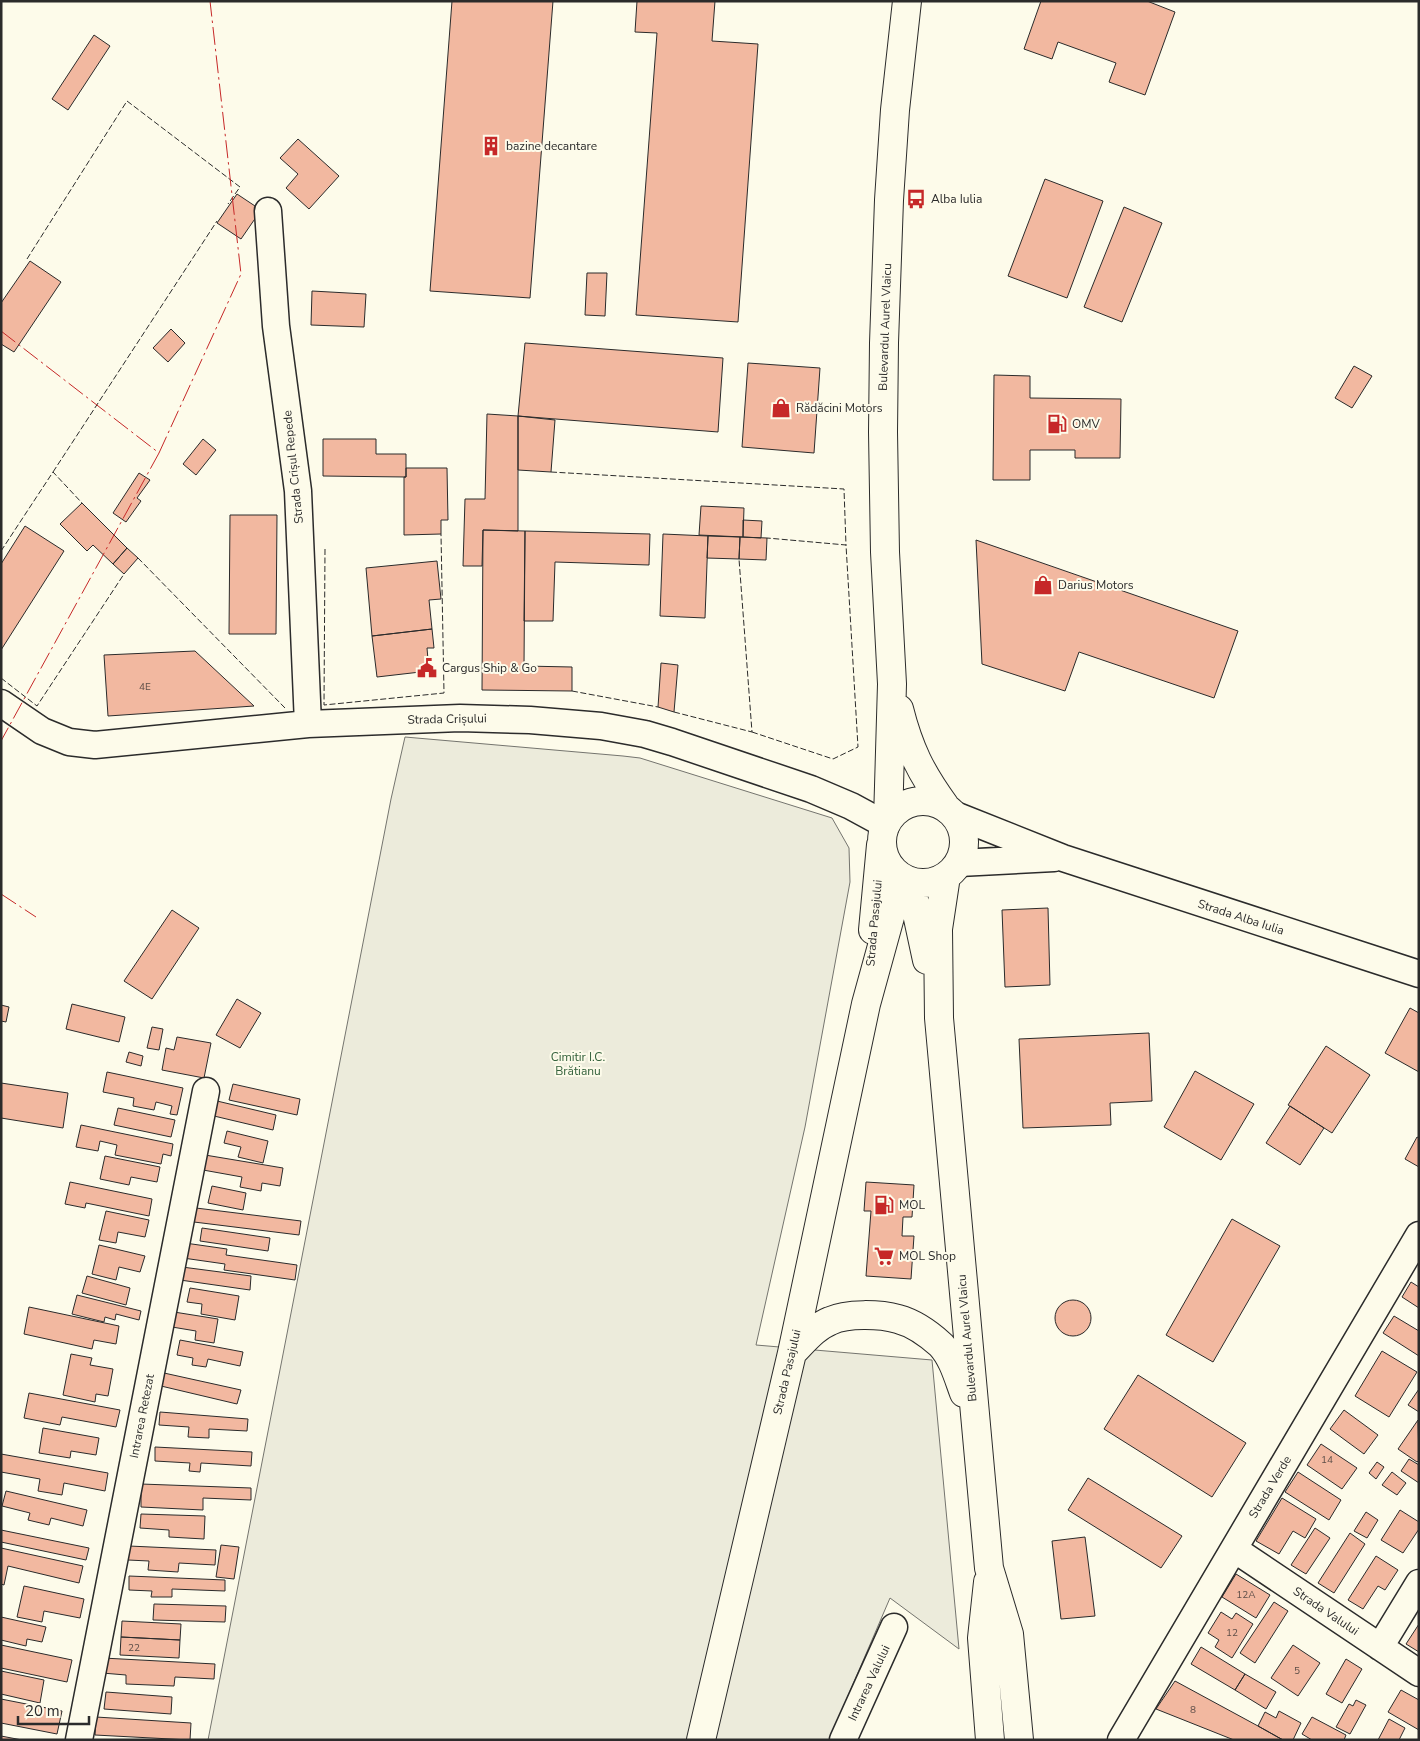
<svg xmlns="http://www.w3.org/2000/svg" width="1420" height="1741" font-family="'Nunito Sans',sans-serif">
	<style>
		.green { fill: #ecebdb; stroke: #74746e }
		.building { fill: #f2b8a0; stroke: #2b2b2b }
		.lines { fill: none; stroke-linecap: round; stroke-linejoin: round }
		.minor-casing { stroke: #2b2b2b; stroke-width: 29 }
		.major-casing { stroke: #2b2b2b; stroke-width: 30 }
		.minor { stroke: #fdfbea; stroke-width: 26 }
		.major { stroke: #fdfbea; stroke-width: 28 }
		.fence { stroke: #2b2b2b; stroke-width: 1; stroke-dasharray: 6 2.5; stroke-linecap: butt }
		.power { stroke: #c62828; stroke-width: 1; stroke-dasharray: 18 4 2.5 4; stroke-linecap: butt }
		.labels { text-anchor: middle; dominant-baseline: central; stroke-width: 4; stroke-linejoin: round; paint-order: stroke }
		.number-label { font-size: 10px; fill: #5d4e48 }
		.poi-label { font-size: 12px; fill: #2b2b2b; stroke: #fdfbea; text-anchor: start }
		.street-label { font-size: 12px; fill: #2b2b2b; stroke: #fdfbea }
		.park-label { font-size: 12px; fill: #34623c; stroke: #fdfbea }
	</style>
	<rect width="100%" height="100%" fill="#fdfbea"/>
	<path class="green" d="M405,737L623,756L640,758L832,818L849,848L850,882L805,1127L756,1345L932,1360L959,1649L890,1598L829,1740H208L391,799Z"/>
	<path class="building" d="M452,1H553L530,298L430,291Z
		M637,1H715L712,41L758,44L738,322L636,315L657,33L635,32Z
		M1041,1H1147L1175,12L1145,95L1109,82L1116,63L1058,42L1052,59L1024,49Z
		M94,35L110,46L68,110L52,99Z
		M298,139L339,176L309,209L286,188L298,174L280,158Z
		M1045,179L1103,201L1067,298L1008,276Z
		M237,194L261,210L241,239L217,223Z
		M1124,207L1162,223L1122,322L1084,307Z
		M30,261L61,282L14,352L1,344V303Z
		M587,273H607L605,316L585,315Z
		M312,291L366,294L364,327L311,325Z
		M171,329L185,343L168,362L153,348Z
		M525,343L723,358L718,432L518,416Z
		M748,363L820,368L814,453L742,447Z
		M1354,366L1372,376L1352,408L1335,398Z
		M994,375L1030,376V398L1121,399L1120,458H1075V450H1030V480H993Z
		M487,414L518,416V531L483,530L482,566H463L465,499H485Z
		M518,416L555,420L551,472L518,470Z
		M203,439L216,450L196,475L183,464Z
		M323,439H376V454H406V477L323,476Z
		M406,468H447L448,520H441V534L404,535V477H406Z
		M139,473L150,480L137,498L141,501L126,522L113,513Z
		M82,503L127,548L113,564L93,545L87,551L60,524Z
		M701,506L744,508L743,537L699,535Z
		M230,515H277L276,634H229Z
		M743,520L762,521L761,538L743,537Z
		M25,526L64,551L1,650V564Z
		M483,530L525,531L524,666L572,667V691L482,690Z
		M525,531L650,534L649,565L555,562L553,621H524Z
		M663,534L708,536L705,618L660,616Z
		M708,536L740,537L739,559L707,558Z
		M740,537L767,538L766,560L739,559Z
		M976,540L1238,631L1214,698L1079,652L1065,691L982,664Z
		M127,548L138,558L124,574L113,564Z
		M437,561L441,599L429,600L432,629L372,636L366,568Z
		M432,629L434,648H427L429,671L377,677L372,636Z
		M195,651L254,706L108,716L104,655Z
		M661,663L678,665L674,712L658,707Z
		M1048,908L1050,985L1005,987L1002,910Z
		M172,910L199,928L152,999L124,981Z
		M237,999L261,1013L240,1048L216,1035Z
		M72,1004L125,1017L119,1042L66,1029Z
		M1,1005L9,1007L6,1022L1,1021Z
		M1410,1008L1419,1013V1072L1385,1053Z
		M152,1027L163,1029L159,1050L147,1048Z
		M1149,1033L1152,1101L1110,1103L1111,1125L1023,1128L1019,1039Z
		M177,1037L211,1043L204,1078L162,1070L166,1048L174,1050Z
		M1326,1046L1370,1075L1332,1133L1288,1105Z
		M129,1052L143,1056L141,1066L126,1062Z
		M1195,1071L1254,1104L1221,1160L1164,1127Z
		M107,1072L183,1088L177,1115L170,1114L172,1106L156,1102L154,1110L133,1106L134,1098L103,1092Z
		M1,1083L68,1093L63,1128L1,1118Z
		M233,1084L300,1099L297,1115L229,1100Z
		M217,1101L276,1115L273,1130L214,1116Z
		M1290,1106L1324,1128L1300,1165L1266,1143Z
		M118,1108L175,1120L171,1137L114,1125Z
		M81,1125L173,1144L171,1156L163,1154L161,1164L115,1155L117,1145L100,1141L98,1151L76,1147Z
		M227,1131L268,1141L263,1163L238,1157L241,1147L224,1143Z
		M1417,1137L1419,1138V1167L1405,1159Z
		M205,1155L283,1168L280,1186L262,1183L261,1191L240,1187L242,1177L203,1170Z
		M105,1156L160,1167L157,1182L131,1177L129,1185L100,1179Z
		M70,1182L152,1199L149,1216L86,1203L85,1208L65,1204Z
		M866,1182L914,1185L912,1217H903L902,1236H914L911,1279L866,1276L871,1211H864Z
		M212,1186L246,1193L243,1210L208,1203Z
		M196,1208L301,1221L299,1235L194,1222Z
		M106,1211L149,1220L145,1237L118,1232L116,1243L99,1240Z
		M1232,1219L1280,1246L1213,1362L1166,1335Z
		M202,1228L270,1238L268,1251L200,1241Z
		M185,1243L227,1249L226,1255L297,1265L295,1280L224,1270L225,1264L183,1258Z
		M99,1245L145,1256L140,1272L119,1267L116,1280L92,1274Z
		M182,1267L251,1276L250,1290L180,1280Z
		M87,1276L130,1288L126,1305L82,1293Z
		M1411,1282L1419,1287V1308L1402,1297Z
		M190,1288L239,1296L235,1320L201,1314L202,1304L187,1302Z
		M77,1295L141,1311L139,1320L116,1314L115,1320L105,1317L104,1322L72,1314Z
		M1055 1318a18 18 0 1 1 36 0a18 18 0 1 1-36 0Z
		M29,1307L119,1326L116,1344L94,1340L92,1349L24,1334Z
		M174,1312L218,1319L214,1343L195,1340L196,1331L172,1327Z
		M1394,1316L1419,1331V1356L1383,1333Z
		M180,1340L243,1352L240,1366L208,1359L206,1367L192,1365L193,1358L177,1355Z
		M1382,1351L1417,1372L1389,1417L1355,1396Z
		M71,1354L92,1358L90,1365L113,1369L108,1396L96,1394L95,1402L63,1395Z
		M164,1373L241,1390L237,1404L161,1386Z
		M1138,1375L1246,1443L1212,1497L1104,1429Z
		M1419,1389V1412L1408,1405Z
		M29,1393L120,1410L116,1427L62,1417L60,1425L24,1418Z
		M1344,1410L1378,1435L1364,1454L1330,1429Z
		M160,1412L248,1419L247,1431L209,1429V1438L188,1437L189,1427L159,1425Z
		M1418,1420L1419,1460L1417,1462L1398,1449Z
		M43,1428L99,1438L96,1455L71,1451L70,1458L39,1453Z
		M1321,1444L1357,1468L1342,1489L1307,1465Z
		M155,1447L252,1452L251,1466L201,1463L200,1472L189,1471L190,1463L155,1461Z
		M1,1454L108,1473L105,1491L64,1483L62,1495L38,1491L40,1479L1,1472Z
		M1409,1459L1419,1465V1483L1401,1471Z
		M1377,1462L1384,1467L1376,1479L1369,1473Z
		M1298,1472L1341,1500L1329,1520L1285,1492Z
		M1392,1472L1406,1483L1397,1495L1382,1485Z
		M1088,1478L1182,1536L1161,1568L1068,1510Z
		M141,1484L251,1488V1500L203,1498V1510L141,1507Z
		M6,1491L87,1510L83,1526L51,1518L49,1525L28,1520L30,1513L2,1506Z
		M1282,1498L1316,1519L1305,1538L1293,1531L1279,1554L1256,1541Z
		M1400,1510L1419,1522V1529L1403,1553L1381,1540Z
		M1366,1512L1378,1520L1367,1538L1354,1531Z
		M141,1514L205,1516L204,1539L169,1537V1530L140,1528Z
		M1315,1528L1330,1538L1306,1574L1291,1565Z
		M1,1530L89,1548L86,1560L1,1542Z
		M1350,1533L1365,1544L1334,1593L1318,1583Z
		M1085,1537L1095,1616L1061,1619L1052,1541Z
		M221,1545L239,1547L234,1579L216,1577Z
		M129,1546L216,1550L215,1565L179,1563L178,1572L148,1570L149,1561L128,1560Z
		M1,1548L83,1566L79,1583L8,1566L4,1585L1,1584Z
		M1376,1556L1398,1570L1385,1590L1378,1586L1363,1609L1348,1600Z
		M1236,1574L1270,1595L1256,1618L1222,1597Z
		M129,1576L225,1580V1591L172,1589V1597H151L152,1591L129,1590Z
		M24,1586L84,1599L80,1618L44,1611L42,1622L17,1617Z
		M1274,1602L1288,1611L1255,1663L1240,1653Z
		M154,1604L226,1606L225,1622L153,1620Z
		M1221,1612L1232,1619L1236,1613L1253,1624L1232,1658L1215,1647L1219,1640L1208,1633Z
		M1,1617L46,1627L42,1642L27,1639L26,1646L1,1640Z
		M122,1621L181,1624L180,1640L121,1637Z
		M1419,1624V1652L1406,1644Z
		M121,1637L180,1640L179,1658L120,1655Z
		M1,1645L72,1660L67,1682L1,1668Z
		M1293,1645L1320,1663L1298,1696L1271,1678Z
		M1201,1647L1245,1674L1235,1690L1191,1664Z
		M103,1658L215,1664L214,1679L175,1677L174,1686L126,1684V1675L102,1673Z
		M1346,1659L1362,1669L1342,1703L1326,1694Z
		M1,1671L44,1680L40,1703L1,1694Z
		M1245,1674L1276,1692L1266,1709L1235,1690Z
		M1175,1681L1258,1726L1283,1740H1234L1156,1709Z
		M1401,1690L1419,1700V1730L1388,1712Z
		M106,1692L172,1697L171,1714L104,1709Z
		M1,1699L62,1711L57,1734L1,1723Z
		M1356,1700L1366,1705L1350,1734L1336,1727L1349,1704L1353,1706Z
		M1279,1711L1301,1723L1293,1740H1283L1258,1726L1265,1712L1276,1718Z
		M96,1717L191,1723L190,1740L95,1735Z
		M1312,1717L1346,1735L1344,1740H1312L1302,1734Z
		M1389,1719L1405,1728L1399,1740H1378Z
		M1,1736L22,1740H1Z"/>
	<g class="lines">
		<defs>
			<path id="minor" d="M268,211L276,326L298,491L308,724
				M1,703L42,731L69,742L95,745L308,724L460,718L530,720L601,726L645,734L672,742L811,789L851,806L886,825
				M955,815L1063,858L1419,974
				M959,863L1054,858
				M1234,1549L1419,1673
				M1380,1647L1419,1583
				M79,1740L206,1091
				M843,1740L894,1627
				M1121,1740L1419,1235"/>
			<path id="major" d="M899,709C909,749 921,773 945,806
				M882 842a41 41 0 1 1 82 0a41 41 0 1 1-82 0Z
				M888,820L892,684L885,552L883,432L884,343L889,200L895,110L907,1
				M946,876L938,929L939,1018L989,1568L1009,1634L1019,1740
				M910,881L927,960
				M873,930L881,845
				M792,1353C804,1341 815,1327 830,1321C847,1313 880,1314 898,1319C913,1323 930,1335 941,1345C953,1358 958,1377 964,1393
				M988,1582L982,1638L990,1740
				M701,1740L792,1353L866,1004L901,877"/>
		</defs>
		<use href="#minor" class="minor-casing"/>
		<use href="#major" class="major-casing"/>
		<use href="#minor" class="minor"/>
		<use href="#major" class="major"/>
		<path class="fence" d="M27,259L127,101L240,187L228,204
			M53,472L217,221
			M551,472L844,489L846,545
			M325,549L324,705L444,693L441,534
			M1,551L53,472L82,503
			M138,558L285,708
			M1,678L37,706L124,574
			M572,691L658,707
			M674,712L752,732L739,559
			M752,732L833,759L858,747L846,545L767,538"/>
		<path class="power" d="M1,331L159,453L1,741
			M159,453L241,274L210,1
			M1,894L36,917"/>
	</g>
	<defs>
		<symbol id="building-bare" viewBox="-9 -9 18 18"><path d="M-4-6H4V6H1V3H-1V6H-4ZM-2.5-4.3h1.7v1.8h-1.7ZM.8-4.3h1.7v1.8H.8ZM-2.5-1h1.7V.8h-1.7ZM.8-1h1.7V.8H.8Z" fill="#c62828" stroke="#fdfbea" stroke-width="2.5" paint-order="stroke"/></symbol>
		<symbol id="bus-bare" viewBox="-9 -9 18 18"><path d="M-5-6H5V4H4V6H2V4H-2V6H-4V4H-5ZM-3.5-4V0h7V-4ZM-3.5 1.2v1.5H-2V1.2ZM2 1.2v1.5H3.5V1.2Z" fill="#c62828" stroke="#fdfbea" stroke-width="2.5" paint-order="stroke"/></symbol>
		<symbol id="shop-bare" viewBox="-9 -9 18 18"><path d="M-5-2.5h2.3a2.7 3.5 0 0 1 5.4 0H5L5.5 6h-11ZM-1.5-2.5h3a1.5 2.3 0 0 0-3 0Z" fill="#c62828" stroke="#fdfbea" stroke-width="2.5" paint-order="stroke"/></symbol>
		<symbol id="fuel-bare" viewBox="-9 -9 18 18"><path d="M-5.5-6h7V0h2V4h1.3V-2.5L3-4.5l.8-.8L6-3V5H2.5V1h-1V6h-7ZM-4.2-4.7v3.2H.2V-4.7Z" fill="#c62828" stroke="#fdfbea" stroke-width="2.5" paint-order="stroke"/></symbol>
		<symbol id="civic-bare" viewBox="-9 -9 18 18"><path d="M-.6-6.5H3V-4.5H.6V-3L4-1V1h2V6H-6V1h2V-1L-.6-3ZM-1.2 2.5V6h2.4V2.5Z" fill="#c62828" stroke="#fdfbea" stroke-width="2.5" paint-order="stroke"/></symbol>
		<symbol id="supermarket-bare" viewBox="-9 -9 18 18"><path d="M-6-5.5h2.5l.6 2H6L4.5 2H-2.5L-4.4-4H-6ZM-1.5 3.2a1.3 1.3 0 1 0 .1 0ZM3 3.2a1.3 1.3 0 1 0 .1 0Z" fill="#c62828" stroke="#fdfbea" stroke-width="2.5" paint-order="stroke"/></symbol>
	</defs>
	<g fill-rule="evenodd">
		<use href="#building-bare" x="477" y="132" width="28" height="28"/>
		<use href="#bus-bare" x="902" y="185" width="28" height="28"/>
		<use href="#shop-bare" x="767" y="394" width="28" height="28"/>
		<use href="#fuel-bare" x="1043" y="410" width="28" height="28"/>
		<use href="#shop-bare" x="1029" y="571" width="28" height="28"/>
		<use href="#civic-bare" x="413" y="654" width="28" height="28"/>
		<use href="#fuel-bare" x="870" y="1191" width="28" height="28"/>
		<use href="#supermarket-bare" x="870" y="1242" width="28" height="28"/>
	</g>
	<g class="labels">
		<g class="number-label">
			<text x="145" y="687">4E</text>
			<text x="1327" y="1460">14</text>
			<text x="1246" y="1595">12A</text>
			<text x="1232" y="1633">12</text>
			<text x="134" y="1648">22</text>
			<text x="1297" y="1671">5</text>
			<text x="1193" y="1710">8</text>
		</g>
		<g class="poi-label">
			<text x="506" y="146">bazine decantare</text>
			<text x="931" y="199">Alba Iulia</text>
			<text x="796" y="408">Rădăcini Motors</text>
			<text x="1072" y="424">OMV</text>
			<text x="1058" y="585">Darius Motors</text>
			<text x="442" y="668">Cargus Ship &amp; Go</text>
			<text x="899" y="1205">MOL</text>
			<text x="899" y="1256">MOL Shop</text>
		</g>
		<g class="street-label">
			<text transform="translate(885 327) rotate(-88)">Bulevardul Aurel Vlaicu</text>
			<text transform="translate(293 467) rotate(-96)">Strada Crișul Repede</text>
			<text transform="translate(447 719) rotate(-1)">Strada Crișului</text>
			<text transform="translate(1241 917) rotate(18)">Strada Alba Iulia</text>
			<text transform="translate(874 923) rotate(-85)">Strada Pasajului</text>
			<text transform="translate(967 1338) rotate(-95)">Bulevardul Aurel Vlaicu</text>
			<text transform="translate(787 1372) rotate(-77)">Strada Pasajului</text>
			<text transform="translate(142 1416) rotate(-79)">Intrarea Retezat</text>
			<text transform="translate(1270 1487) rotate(-59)">Strada Verde</text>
			<text transform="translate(1326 1611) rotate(34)">Strada Valului</text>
			<text transform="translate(869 1683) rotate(-65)">Intrarea Valului</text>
		</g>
		<g class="park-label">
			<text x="578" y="1057">Cimitir I.C.<tspan x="578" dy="14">Brătianu</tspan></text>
		</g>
	</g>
	<rect width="1420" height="1741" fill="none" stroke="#2b2b2b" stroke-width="5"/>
	<path d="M18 1716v8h71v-8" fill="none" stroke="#2b2b2b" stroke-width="2.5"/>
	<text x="25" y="1716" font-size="15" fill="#2b2b2b" stroke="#fdfbea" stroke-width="4" paint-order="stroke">20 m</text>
</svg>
